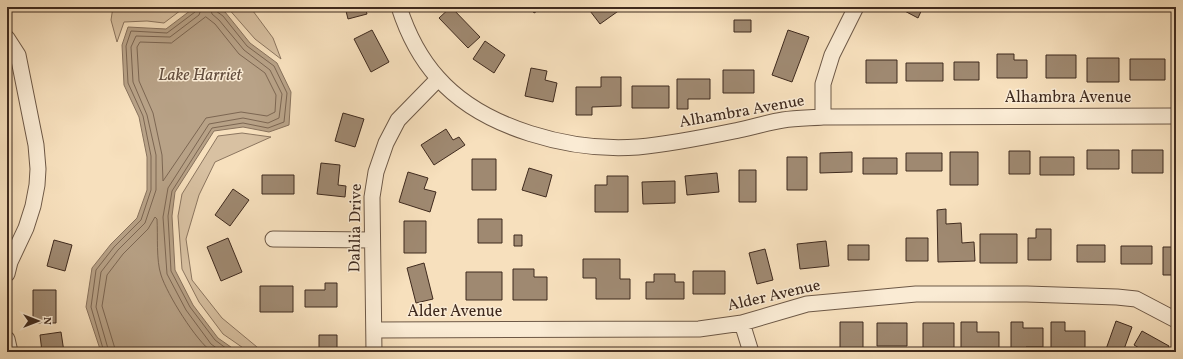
<svg xmlns="http://www.w3.org/2000/svg" width="1183" height="359" font-family="Vollkorn,serif">
	<style>
		.green { fill: #d8c1a2; stroke: #8c7660 }
		.water { fill: #b8a287; stroke: #88725d }
		.lines { fill: none; stroke-linecap: round; stroke-linejoin: round }
		.shore { stroke: #7c6652; stroke-width: 1 }
		.building { fill: #9f8971; stroke: #3f2a1e }
		.street-casing { stroke: #6d5846; stroke-width: 17 }
		.street { stroke: #faebd4; stroke-width: 15 }
		.labels { text-anchor: middle; dominant-baseline: central; stroke-width: 3; stroke-linejoin: round; paint-order: stroke }
		.street-label { font-size: 16px; fill: #3f2a1e; stroke: #faebd4 }
		.water-label { font-size: 17px; font-style: italic; fill: #634e3e; stroke: #faebd4 }
	</style>
	<rect width="100%" height="100%" fill="#f7e0bd"/>
	<filter id="stains"><feTurbulence type="fractalNoise" baseFrequency=".005" numOctaves="4"/><feColorMatrix values="0 0 0 0 .2 0 0 0 0 .09 0 0 0 0 .02 0 0 0 .5 -.17"/></filter>
	<radialGradient id="worn" r=".72"><stop offset=".6" stop-color="#630" stop-opacity="0"/><stop offset="1" stop-color="#630" stop-opacity=".3"/></radialGradient>
	<path class="green" d="M113,7H185L164,23L147,21L124,22L117,42L111,20Z
		M227,7H250L273,38L281,59L255,39Z
		M242,133L271,137L215,162L199,195L186,239L192,280L222,318L263,352H249L223,334L199,302L182,269L178,216L182,194L218,136Z"/>
	<path class="water" d="M195,7H217L225,12L250,43L277,63L291,92L289,125L269,132L243,127L214,131L175,192L172,216L175,270L193,305L218,338L238,352H101L86,307L92,268L111,244L137,218L147,190V157L139,117L124,85L122,45L128,27L166,29Z"/>
	<g class="lines">
		<path class="shore" d="M210,7L212,14L219,20L244,50L270,70L282,94L279,118L268,123L243,118L209,124L168,188L163,217L167,274L186,310L211,344L222,352
			M215,7L216,11L223,16L247,46L274,66L287,93L284,122L268,128L243,123L212,128L172,191L168,216L171,271L190,307L215,340L231,352
			M206,17L215,24L239,54L265,73L276,95L275,112L267,116L241,112L206,118L163,181L162,155L153,113L139,81L137,47L140,42L171,43Z
			M104,352L91,307L96,270L114,247L141,220L151,190V156L143,116L128,83L126,46L131,31L167,33L195,12L197,7
			M109,352L96,307L101,272L118,250L145,223L156,190V155L147,115L133,82L131,47L136,36L170,37L199,15L202,7
			M116,352L102,306L107,275L123,254L148,229L155,217L157,219C158,236 156,260 161,275C167,294 196,341 212,352"/>
	</g>
	<path class="building" d="M345,7H365L367,14L348,19Z
		M451,7L480,37L468,48L439,18Z
		M531,7H544L534,13Z
		M587,7H624L600,24Z
		M897,7H923L918,18Z
		M734,20H751V32H734Z
		M372,30L389,62L371,72L354,39Z
		M788,30L809,37L792,82L772,75Z
		M485,41L505,55L494,73L473,59Z
		M997,54H1014V60H1027V78H997Z
		M1046,55H1076V78H1046Z
		M1087,58H1119V82H1087Z
		M1130,59H1165V80H1130Z
		M866,60H897V83H866Z
		M954,62H979V80H954Z
		M906,63H943V81H906Z
		M531,68L547,71L545,80L557,83L553,102L525,96Z
		M723,70H754V93H723Z
		M601,77H621V106L592,107V115H576V87H601Z
		M677,79H710V99H688V109H677Z
		M632,86H669V108H632Z
		M343,113L364,119L355,147L335,141Z
		M446,129L453,140L459,137L465,145L434,165L421,145Z
		M1087,150H1119V169H1087Z
		M1132,150H1163V173H1132Z
		M1009,151H1030V174H1009Z
		M852,152V172L820,173V153Z
		M950,152H978V185H950Z
		M906,153H942V171H906Z
		M787,157H807V190H787Z
		M1040,157H1074V175H1040Z
		M863,158H897V174H863Z
		M472,159H496V190H472Z
		M321,163L340,165L338,185L346,186L345,197L317,194Z
		M529,168L552,175L546,197L522,190Z
		M739,170H756V202H739Z
		M408,172L428,178L424,189L436,192L430,212L399,202Z
		M717,173L719,192L687,195L685,176Z
		M262,175H294V194H262Z
		M607,176H628V212H595V185H607Z
		M675,181V203L643,204L642,182Z
		M233,189L249,200L230,226L215,215Z
		M946,209V224L961,223L962,243L974,242L975,261L938,262L937,210Z
		M478,219H502V243H478Z
		M404,221H426V253H404Z
		M1036,229H1051V260H1028V238H1036Z
		M980,234H1017V263H980Z
		M514,235H522V246H514Z
		M228,238L242,272L221,281L207,247Z
		M906,238H928V261H906Z
		M54,240L72,245L65,271L47,266Z
		M826,241L829,266L800,269L797,244Z
		M848,245H869V260H848Z
		M1077,245H1105V262H1077Z
		M1121,246H1152V264H1121Z
		M1163,247H1176V275H1163Z
		M765,249L773,280L757,284L749,253Z
		M583,259H620V279H630V299H596V278H583Z
		M424,263L433,299L416,303L407,268Z
		M513,269H534V277H547V300H513Z
		M693,271H725V294H693Z
		M466,272H502V300H466Z
		M654,274H675V282H684V299H646V282H654Z
		M325,283H337V307H305V290H325Z
		M260,286H293V312H260Z
		M33,290H56V323H33Z
		M1116,321L1132,327L1123,352H1105Z
		M840,322H863V352H846V350H840Z
		M961,322H977V332H999V352H961Z
		M1011,322H1023V328H1043V347H1026V352H1011Z
		M1051,322H1065V331H1085V350L1051,352Z
		M877,323H907V346H877Z
		M923,323H954V349H923Z
		M1142,331L1169,346L1165,352H1146L1134,345Z
		M61,332L64,352H42L40,335Z
		M319,335H337V352H319Z"/>
	<g class="lines">
		<defs>
			<path id="street" d="M399,7C407,32 420,58 438,78C483,129 572,152 638,147C672,144 705,137 739,130C754,127 769,122 783,120C796,118 810,118 823,117L1176,116
				M7,38L18,55L36,145L38,169L37,185L33,206L26,228L10,262L7,274
				M823,117V84L832,55L856,7
				M273,239L372,240
				M742,323L751,352
				M374,330L699,329L742,323L807,304L916,294H1027L1117,297L1136,299L1176,320
				M7,339L10,352
				M374,352L372,197L376,172L386,143L398,120L438,79"/>
		</defs>
		<use href="#street" class="street-casing"/>
		<use href="#street" class="street"/>
	</g>
	<g class="labels">
		<g class="street-label">
			<text x="1068" y="98">Alhambra Avenue</text>
			<text transform="translate(742 112) rotate(-10)">Alhambra Avenue</text>
			<text transform="translate(356 228) rotate(-89)">Dahlia Drive</text>
			<text transform="translate(774 296) rotate(-13)">Alder Avenue</text>
			<text x="455" y="312">Alder Avenue</text>
		</g>
		<g class="water-label">
			<text x="200" y="75">Lake Harriet</text>
		</g>
	</g>
	<rect width="1183" height="359" fill="none" stroke="#f7e0bd" stroke-width="24"/>
	<rect x="8" y="8" width="1167" height="343" fill="none" stroke="#3f2a1e" stroke-width="2"/>
	<rect x="12" y="12" width="1159" height="335" fill="none" stroke="#3f2a1e"/>
	<g transform="translate(38 321) rotate(90)" stroke="#faebd4" stroke-width="3" paint-order="stroke">
	<path d="M0-3L7 15L0 10L-7 15Z" fill="#3f2a1e"/>
	<text y="-6" font-size="11" font-weight="bold" text-anchor="middle" fill="#3f2a1e">N</text>
	</g>
	<rect width="100%" height="100%" filter="url(#stains)"/>
	<rect width="100%" height="100%" fill="url(#worn)"/>
</svg>
